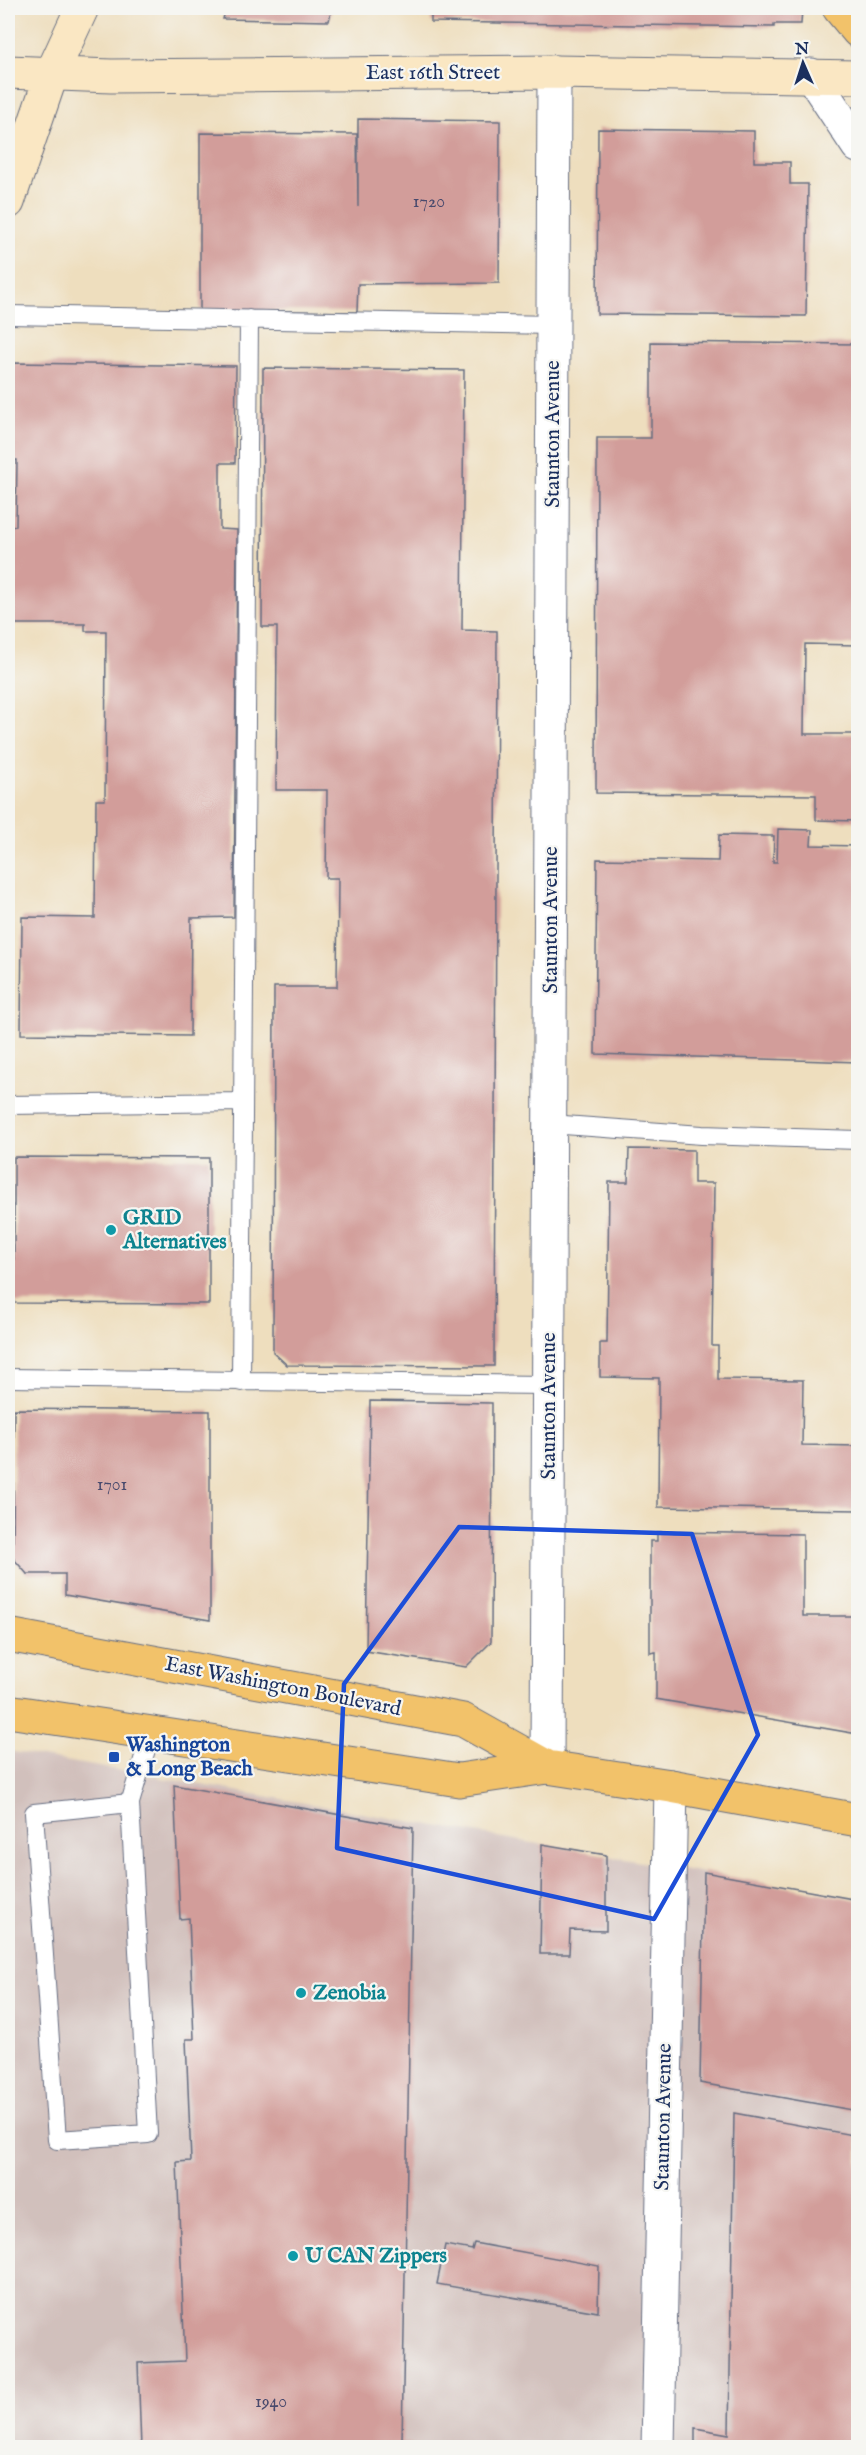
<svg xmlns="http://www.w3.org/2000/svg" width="866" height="2455" font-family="'IM FELL English',serif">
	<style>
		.industrial { fill: #d1c0bc }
		.building { fill: #d29d9a }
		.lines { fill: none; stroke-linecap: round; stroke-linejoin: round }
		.lane-casing { stroke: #656c80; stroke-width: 20 }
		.street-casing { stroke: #656c80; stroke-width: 35 }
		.secondary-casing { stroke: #656c80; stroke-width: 35 }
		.primary-casing { stroke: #656c80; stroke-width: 35 }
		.highway-casing { stroke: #656c80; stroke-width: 35 }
		.lane { stroke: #fff; stroke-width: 18 }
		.street { stroke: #fff; stroke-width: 33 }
		.secondary { stroke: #fae7c3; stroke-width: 33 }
		.primary { stroke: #f2c26a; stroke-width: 33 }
		.highway { stroke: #f2c26a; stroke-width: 33 }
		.marked { fill: none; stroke: #1d4ed8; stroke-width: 4.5; stroke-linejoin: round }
		.culture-dot { fill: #0f9aa8; stroke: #f6f6f2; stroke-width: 2 }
		.transit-dot { fill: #1a4fb4; stroke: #f6f6f2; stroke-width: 2 }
		.labels { text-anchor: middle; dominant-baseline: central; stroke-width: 4.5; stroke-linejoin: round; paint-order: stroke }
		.number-label { font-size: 18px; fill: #494a6d }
		.street-label { font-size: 21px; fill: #1b2f5e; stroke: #f6f6f2 }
		.culture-label { font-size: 21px; font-weight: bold; fill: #0d838f; stroke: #f6f6f2; text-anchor: start }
		.transit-label { font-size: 21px; font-weight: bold; fill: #164399; stroke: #f6f6f2; text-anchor: start }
	</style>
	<rect width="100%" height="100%" fill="#f6f6f2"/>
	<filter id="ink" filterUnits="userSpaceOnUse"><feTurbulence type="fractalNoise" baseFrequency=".0167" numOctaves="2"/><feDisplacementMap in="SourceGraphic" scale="12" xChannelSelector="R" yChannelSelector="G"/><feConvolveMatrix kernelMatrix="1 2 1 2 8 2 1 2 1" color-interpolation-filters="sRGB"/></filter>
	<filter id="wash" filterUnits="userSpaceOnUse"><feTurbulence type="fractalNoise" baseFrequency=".008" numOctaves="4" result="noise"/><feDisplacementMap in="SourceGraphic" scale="24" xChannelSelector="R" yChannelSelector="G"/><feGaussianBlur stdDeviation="1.35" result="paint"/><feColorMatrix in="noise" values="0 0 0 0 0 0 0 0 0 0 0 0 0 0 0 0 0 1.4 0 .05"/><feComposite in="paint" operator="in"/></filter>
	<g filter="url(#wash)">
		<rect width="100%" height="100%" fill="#eedebe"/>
		<path class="industrial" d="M8,1751L858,1900V2447H8Z"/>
		<g id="blocks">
			<path class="building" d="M226,8H332L329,21L223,19Z
				M431,8H802L801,24H774V27L431,22Z
				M358,119L500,121L499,283L358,284L357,312L200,310V133L357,134L358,207Z
				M598,129L754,131V162H790V184H808L806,316L597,314Z
				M651,342L858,344V645L805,644L804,734H858V821L816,820V795L596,793L597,438H651Z
				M12,363L236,366L235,463H220V529L237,530L234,917L191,918L190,1036L21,1034L22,917L95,918L96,800H105L106,631H85V624H8V527L16,526L17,460H8V399Z
				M263,368L464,370L462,630L497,631L494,1366L287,1365L273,1352L274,987H337L338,878H326L327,790H276L277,627H262Z
				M778,829L812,830L811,845L858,846V1062L595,1054L597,859L718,861L719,835L774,836L773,862H777Z
				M629,1149L694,1150V1183H714L712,1346H718V1379L803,1380L802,1445L858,1446V1510L658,1507L659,1378L600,1377V1343H607L609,1182H628Z
				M14,1157L209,1158V1304L14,1303Z
				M370,1401L492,1403L491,1642L466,1667L366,1651Z
				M14,1409L210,1411V1620L65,1595V1574H27L13,1558Z
				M657,1532L803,1534V1616H858V1734L656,1699V1652L650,1653V1541H657Z
				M174,1785L413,1828L402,2442L427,2448H141L138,2363L185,2361L177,2162L191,2161L186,2039H194L189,1918L180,1919Z
				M542,1844L606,1855V1931L570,1930L569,1954H540Z
				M704,1872L858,1900V2111L700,2083Z
				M734,2113L858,2136V2448H695V2428L729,2434Z
				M474,2243L599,2266L598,2312L437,2284L445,2245L472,2250Z"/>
		</g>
	</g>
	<g filter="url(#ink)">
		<use href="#blocks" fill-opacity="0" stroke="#656c80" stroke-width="1.5"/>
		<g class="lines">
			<defs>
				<path id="lane" d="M8,315L553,325
					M8,1105L243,1102
					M550,1124L702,1135L858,1140
					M8,1378L549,1385
					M241,1382L249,319
					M130,1803L148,2134L57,2140L34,1813L130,1803L151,1733"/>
				<path id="street" d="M811,75L858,146
					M547,1767L554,72
					M658,2448L671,1786"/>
				<path id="secondary" d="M8,72L111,76L554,72L858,77
					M8,202L52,73L82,8"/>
				<path id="primary" d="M8,1635L463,1720L547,1767
					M8,1711L459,1780L547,1767L671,1786L858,1820"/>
				<path id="highway" d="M839,8L858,31"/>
			</defs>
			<use href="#lane" class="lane-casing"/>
			<use href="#street" class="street-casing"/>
			<use href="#secondary" class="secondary-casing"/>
			<use href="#primary" class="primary-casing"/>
			<use href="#highway" class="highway-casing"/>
			<use href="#lane" class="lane"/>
			<use href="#street" class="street"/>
			<use href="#secondary" class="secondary"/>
			<use href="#primary" class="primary"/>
			<use href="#highway" class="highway"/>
		</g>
	</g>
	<path class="marked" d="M459,1527L692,1534L758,1735L654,1919L337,1848L344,1684Z"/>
	<g class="culture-dot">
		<circle cx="111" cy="1230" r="6"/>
		<circle cx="301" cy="1993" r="6"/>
		<circle cx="293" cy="2256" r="6"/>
	</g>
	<rect class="transit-dot" x="108" y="1751" width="12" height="12" rx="3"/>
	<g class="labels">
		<g class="number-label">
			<text x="429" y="202">1720</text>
			<text x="112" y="1485">1701</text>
			<text x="271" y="2402">1940</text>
		</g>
		<g class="street-label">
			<text x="433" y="73">East 16th Street</text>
			<text transform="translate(553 434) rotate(-90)">Staunton Avenue</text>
			<text transform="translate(551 920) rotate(-90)">Staunton Avenue</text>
			<text transform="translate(549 1406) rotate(-90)">Staunton Avenue</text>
			<text transform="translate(283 1687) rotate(11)">East Washington Boulevard</text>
			<text transform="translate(664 2117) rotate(-89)">Staunton Avenue</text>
		</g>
		<g class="culture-label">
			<text x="123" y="1218">GRID<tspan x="123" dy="24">Alternatives</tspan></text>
			<text x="313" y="1993">Zenobia</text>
			<text x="305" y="2256">U CAN Zippers</text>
		</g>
		<g class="transit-label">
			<text x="126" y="1745">Washington<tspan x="126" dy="24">&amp; Long Beach</tspan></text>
		</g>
	</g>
	<rect width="866" height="2455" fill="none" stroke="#f6f6f2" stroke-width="30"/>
	<g transform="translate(803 63) rotate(357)" stroke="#f6f6f2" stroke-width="4.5" paint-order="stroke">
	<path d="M0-4.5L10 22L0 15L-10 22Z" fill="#1b2f5e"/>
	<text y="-9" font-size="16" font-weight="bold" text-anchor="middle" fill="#1b2f5e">N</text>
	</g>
</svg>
